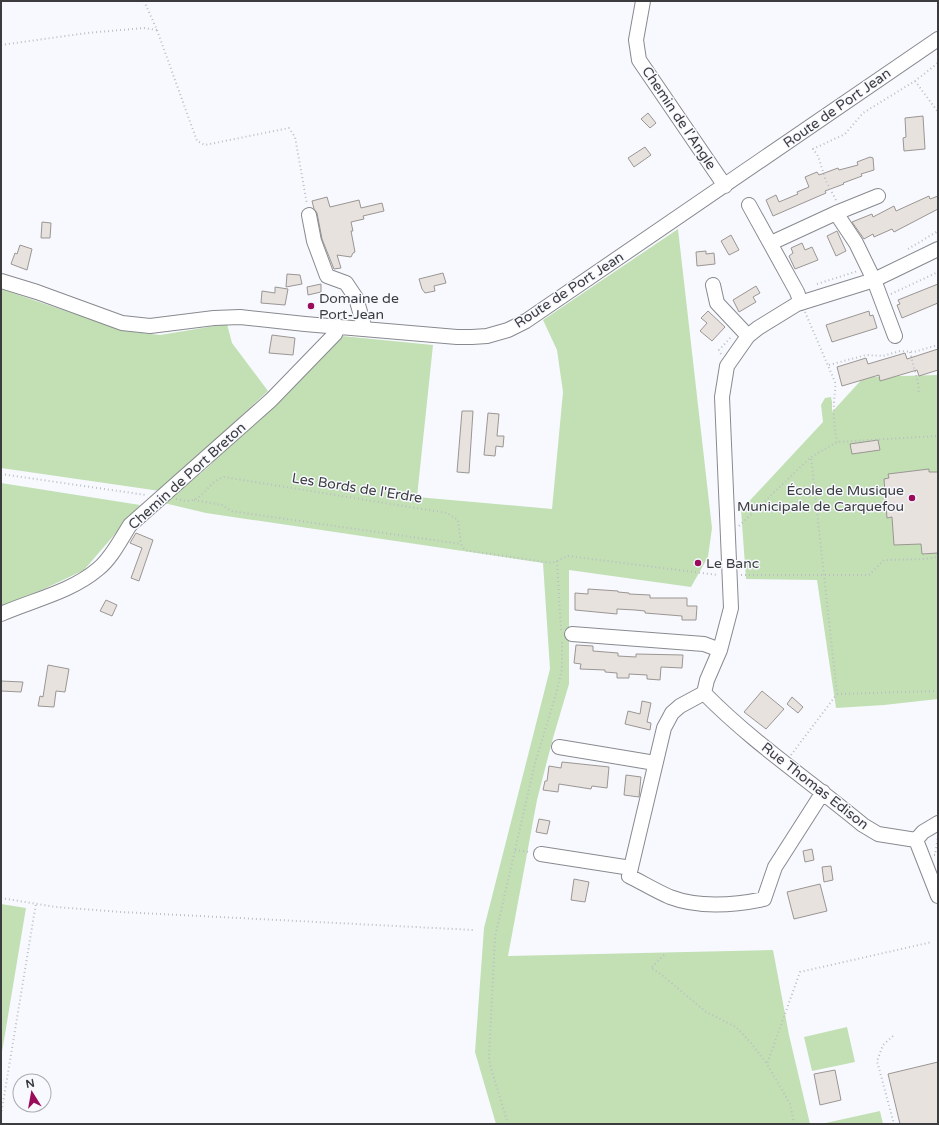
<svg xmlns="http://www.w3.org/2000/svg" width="939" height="1125" font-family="'Varela Round',sans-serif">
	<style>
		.green { fill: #c2e0b4 }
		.building { fill: #e8e2df; stroke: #9b9693 }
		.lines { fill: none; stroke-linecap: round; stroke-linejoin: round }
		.minor-casing { stroke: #888a8f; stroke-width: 16 }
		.path { stroke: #bcbec3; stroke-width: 2; stroke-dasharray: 1 3; stroke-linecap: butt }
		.minor { stroke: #fff; stroke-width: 14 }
		.poi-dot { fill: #9b0b5b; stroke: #f7f9ff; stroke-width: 1.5 }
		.labels { text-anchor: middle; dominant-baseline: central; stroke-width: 3; stroke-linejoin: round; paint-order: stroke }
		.street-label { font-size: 14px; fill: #3c3c3f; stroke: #f7f9ff }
		.poi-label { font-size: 14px; fill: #3c3c3f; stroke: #f7f9ff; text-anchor: start }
	</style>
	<rect width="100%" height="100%" fill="#f7f9ff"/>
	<path class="green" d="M678,229L712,528L708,557L691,587L569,570V684L553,738L537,800L508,956L773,950L789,1035L810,1124H496L475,1052L484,928L550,669L543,563L206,513L164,503L206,469L342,336L433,345L417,497L552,509L563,392L557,350L543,320Z
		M1,289L125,331L160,335L227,324L232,343L268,391L160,491L1,468Z
		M938,375V699L884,705L836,708L817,580L746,579L741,510L823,422L821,405L825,398L831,397L832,402V412L864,377Z
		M1,483L140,505L84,570L46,588L1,607Z
		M1,904L26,908L1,1058Z
		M847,1027L855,1062L812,1071L804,1037Z
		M880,1111L883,1124H821Z"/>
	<path class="building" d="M648,113L656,123L650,128L641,119Z
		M923,116L925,149L904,151L903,138L906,137L905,118Z
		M645,147L651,155L634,167L628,158Z
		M870,157L873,158L874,170L861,174L862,176L843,183L844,184L825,191L826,193L773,216L766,200L776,195L779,202L798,194L797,192L809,187L805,177L817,172L819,175L838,168L839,170L858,165L857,162Z
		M929,196L930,199L938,196V209L894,232L892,229L874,237L873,234L864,239L852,222L872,214L873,217L894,206L896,211Z
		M327,197L330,207L359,200L361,208L382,203L384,211L363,216L364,219L351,222L353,231H351L355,252L353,253L351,257L337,255L341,268L334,269L322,239L317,213L314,209L312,201Z
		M42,222L51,223L50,238H41Z
		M837,231L846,251L836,256L827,236Z
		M731,235L739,250L729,255L721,241Z
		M802,243L805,250L812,247L818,260L795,269L789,256L793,253L791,248Z
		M20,245L32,249L27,270L11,264L15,253L17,254Z
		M706,251V254L714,253L715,264L697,266L696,252Z
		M443,273L446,283L434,286L435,291L425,293L422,289L419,279Z
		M287,274L300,275L302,284L286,287Z
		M321,284V292L308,295L307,287Z
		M938,284V303L902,318L897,305L900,304L898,300Z
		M756,286L760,293L753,297L756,302L739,312L733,300Z
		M275,287L288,289L285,305L261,303L262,291L275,293Z
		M708,311L725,327L712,341L700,331L707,323L701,318Z
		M869,311L870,316L873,315L877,328L832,342L826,325Z
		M272,335L295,338L293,355L269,353Z
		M938,349V370L919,376L917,370L880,381L879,375L842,386L837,367L866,358L868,364L905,353L907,359Z
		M462,411H473L469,473L457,472Z
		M488,413L499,414L497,436H504L503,447L496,446L495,456L484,455Z
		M878,440L880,450L852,454L850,444Z
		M929,469V472H938V553L922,554L921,544L894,545L892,517L887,518L884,479L889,478L888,474Z
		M136,533L153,540L139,581L131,578L142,548L130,543Z
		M588,589L618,591V592L629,593V594L650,595V598H687V606H697L696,620H682V616L645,613V611L635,610L617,609V614L575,610V593L588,594Z
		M106,600L117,605L112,616L100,611Z
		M576,645L593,646V651L618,653V656L636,657V654L683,655L682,668L661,667L660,680L647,679V675L629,674V678H617V673L605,672V670L580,669L581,664L574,663Z
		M48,665L69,669L65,692L56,691L54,707L38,706L40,696L43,697Z
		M1,681L23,682L21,692L1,691Z
		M762,691L784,709L766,729L744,712Z
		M792,697L803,707L798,713L787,704Z
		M642,701L651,703L647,722L651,723L650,730L625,724L628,711L640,714Z
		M562,762L609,767L607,788L592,786L591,789L559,784L558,792L543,790L545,781H547L549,766L561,768Z
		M626,775L641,777L639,797L624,795Z
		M539,819L550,821L547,834L536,832Z
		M812,849L814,860L805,862L803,851Z
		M831,866L833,880L824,882L822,867Z
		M574,879L589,882L585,902L571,900Z
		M820,884L827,911L794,919L787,892Z
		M938,1062V1124H900L888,1074Z
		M835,1070L841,1100L820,1105L814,1074Z"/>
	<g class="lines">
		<defs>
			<path id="minor" d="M643,1L636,40L639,60L725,186
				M749,205L797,292L801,303
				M836,213L878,196
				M309,215L314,241L327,276L346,283L356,298L365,329
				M771,243L836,213L856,243L874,280L895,336
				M1,281L37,292L122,323L150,326L214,318L240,317L305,324L457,337H472L487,336L508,330L526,321L938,39
				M713,285L717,303L748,336
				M1,614C33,600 71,592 98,569C111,559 121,539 130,525L271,400L335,334L338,326
				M572,634L704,644L720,650
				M704,693L707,680L720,650L731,608L722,397L727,366L748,336L758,328L797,304L874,280L938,249
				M704,693L680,706L672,713L664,728L629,876C643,883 656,891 670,897C699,908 735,905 764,899L775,867L823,792
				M704,693C752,742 810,781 863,825L878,834L916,840
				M559,747L655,763
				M916,840L938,896
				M916,840L923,832L938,823
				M541,854L631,868"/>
		</defs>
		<use href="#minor" class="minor-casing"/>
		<path class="path" d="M144,1L157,30L197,141L205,145L289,128L295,137L307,204
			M1,45L87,33L144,28L157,30
			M915,81L938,112
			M836,200L826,181L818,156L813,149L845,134L863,113L915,81L938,63
			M908,249L938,231
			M817,284L858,271
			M891,294L938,272
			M805,312L835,382C836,390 834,396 834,404C833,417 835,429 837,442
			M910,352L918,383L919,395
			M721,354L719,350L732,336
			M829,365L866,355L883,356L900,351L914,352L938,345
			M1,474L146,495
			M176,499C182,500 188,502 193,500C204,497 210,481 224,477L447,513L458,520L461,544L465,550L471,551L552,563L568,556L718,575
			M194,500L222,505L231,511L293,520L461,544
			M739,526L811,457L837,442L938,436
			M557,561L561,630
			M741,575H869L884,560L925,559L938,557
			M837,694L938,691
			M791,755L837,694L811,457
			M515,850L529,852
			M934,855H935L938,837
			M1,898L56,907L121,912L474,930
			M664,955L651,968L662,975L706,1012L736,1027L751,1043L767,1064
			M893,1036L883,1045L877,1061L894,1124
			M1,1115L36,903
			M508,1124L490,1065L489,1057L495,937L535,763L556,694L562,669V640
			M794,1124L790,1104L767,1064L800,972L932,942"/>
		<use href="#minor" class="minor"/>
	</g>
	<g class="poi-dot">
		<circle cx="311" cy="306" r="4"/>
		<circle cx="912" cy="498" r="4"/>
		<circle cx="698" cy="563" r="4"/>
	</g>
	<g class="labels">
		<g class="street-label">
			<text transform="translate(837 108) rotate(-35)">Route de Port Jean</text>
			<text transform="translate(679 118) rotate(56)">Chemin de l'Angle</text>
			<text transform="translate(569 290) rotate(-33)">Route de Port Jean</text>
			<text transform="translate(187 476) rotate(-42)">Chemin de Port Breton</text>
			<text transform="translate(357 488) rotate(9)">Les Bords de l'Erdre</text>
			<text transform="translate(815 786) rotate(38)">Rue Thomas Edison</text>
		</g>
		<g class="poi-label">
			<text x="319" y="298">Domaine de<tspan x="319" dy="16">Port-Jean</tspan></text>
			<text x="904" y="490" text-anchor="end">École de Musique<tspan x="904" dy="16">Municipale de Carquefou</tspan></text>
			<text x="706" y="563">Le Banc</text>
		</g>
	</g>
	<rect width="939" height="1125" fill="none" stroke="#3c3c3f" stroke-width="4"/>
	<g transform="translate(32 1093) rotate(349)"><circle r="19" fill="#f7f9ff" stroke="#acadb2"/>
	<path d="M0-3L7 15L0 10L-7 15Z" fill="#9b0b5b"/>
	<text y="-6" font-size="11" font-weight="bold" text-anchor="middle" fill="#3c3c3f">N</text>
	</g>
</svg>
